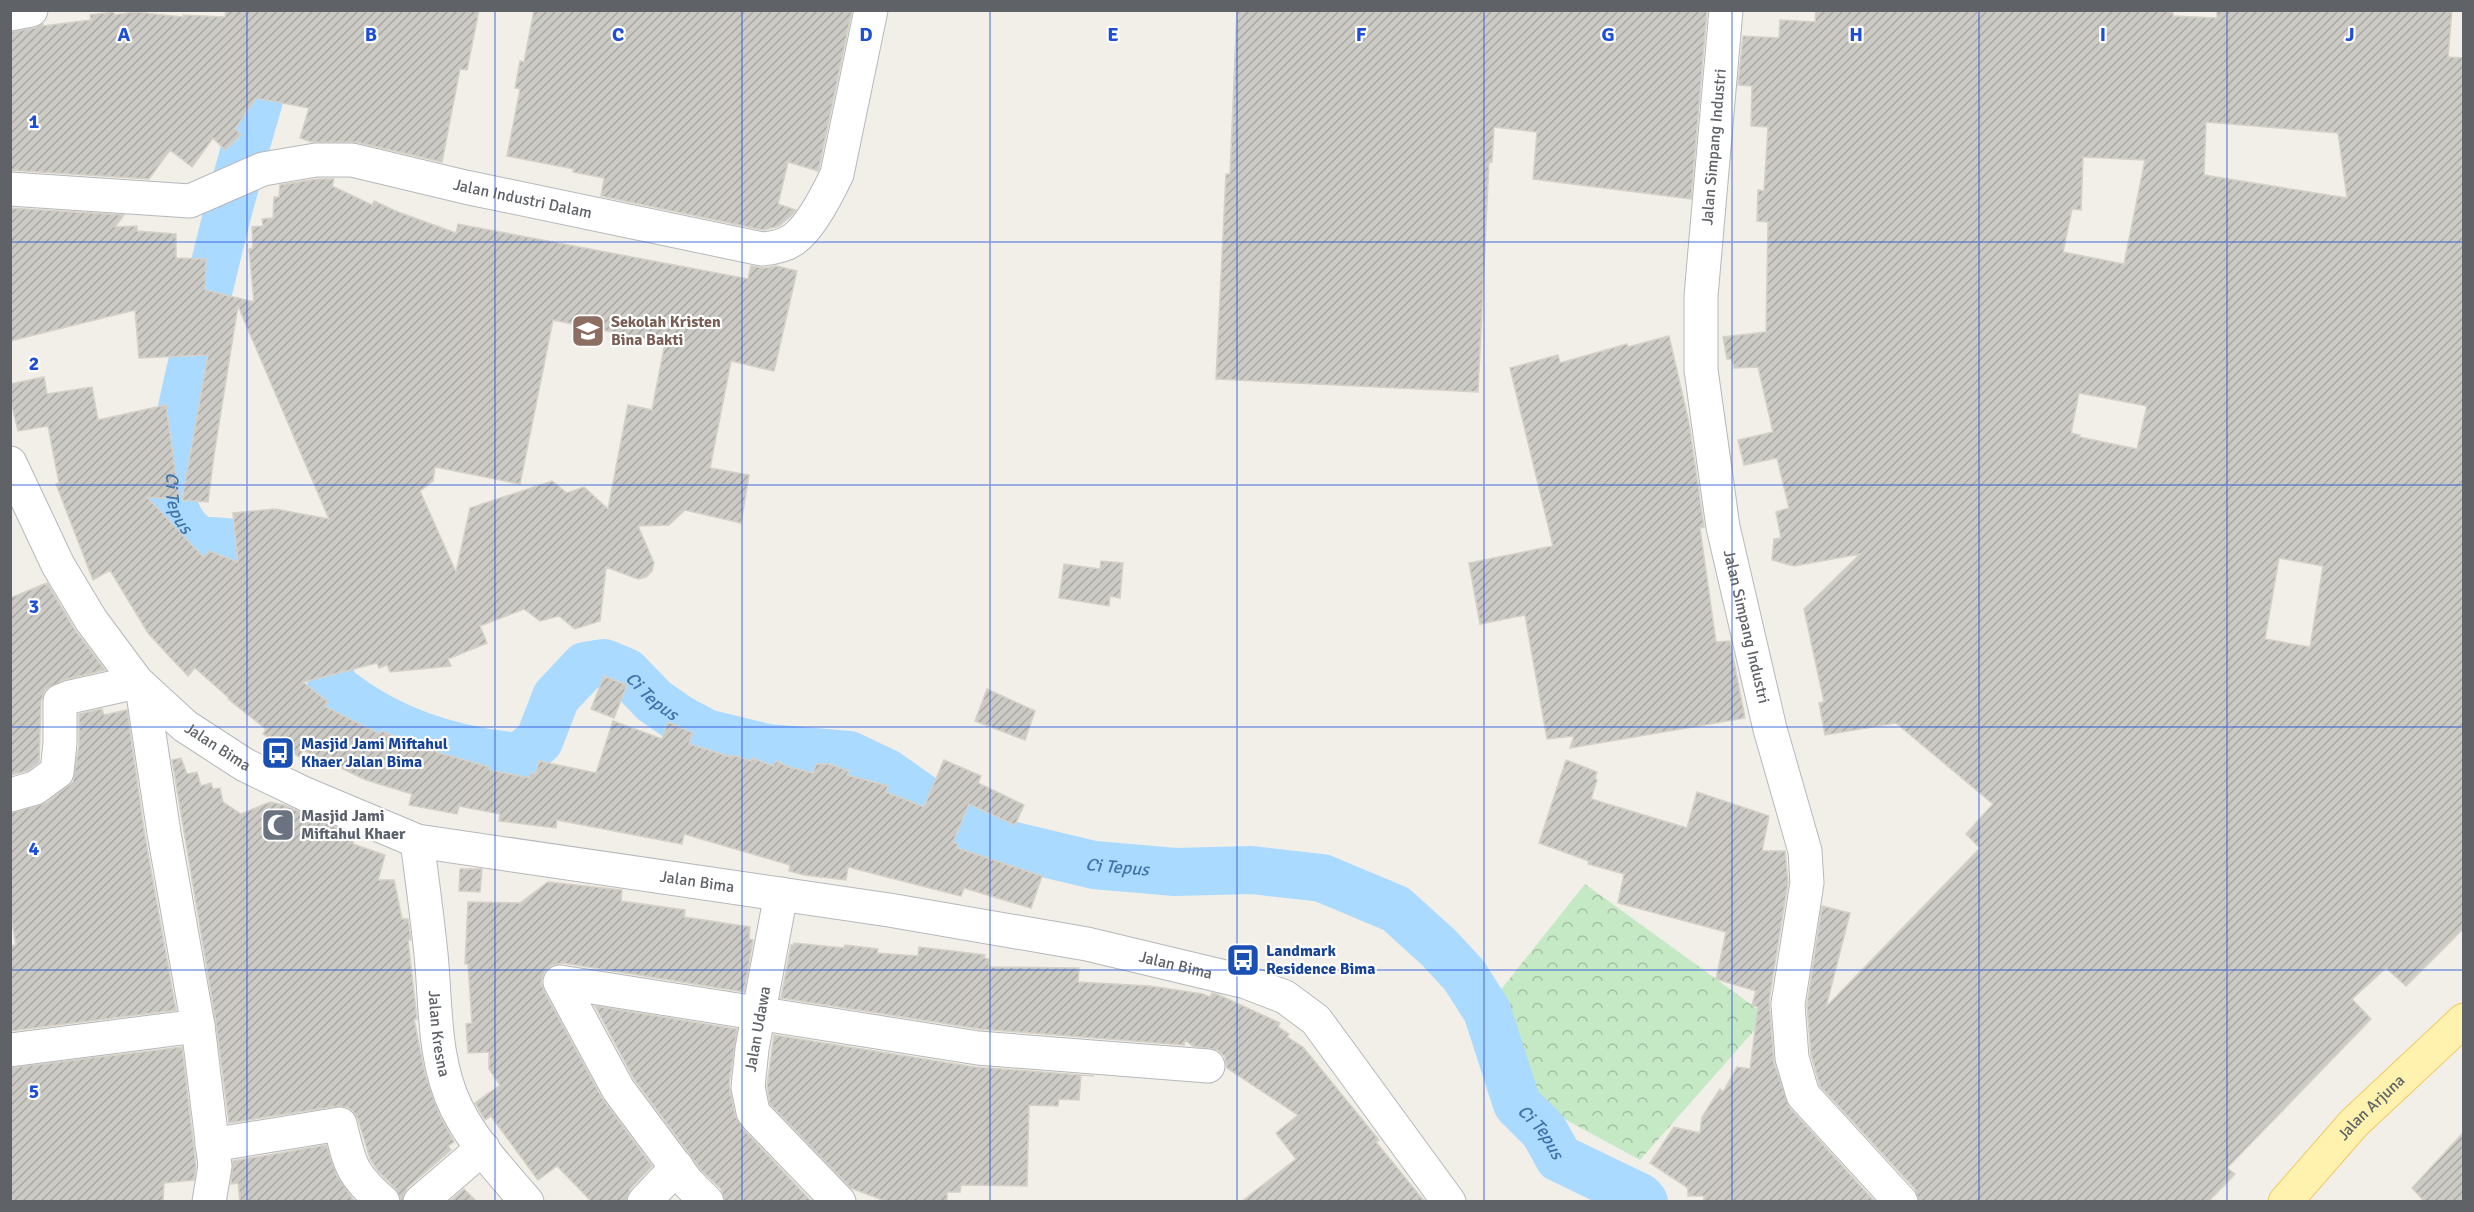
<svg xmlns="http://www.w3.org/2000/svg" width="2474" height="1212" font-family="Signika,sans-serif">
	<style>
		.park { fill: url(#park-crowns) }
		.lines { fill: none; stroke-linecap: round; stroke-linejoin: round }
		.river { stroke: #aadaff; stroke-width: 48 }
		.building { fill: url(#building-hatch); stroke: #d6d1c6; stroke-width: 1.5; fill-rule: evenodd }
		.minor-casing { stroke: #b5b8bc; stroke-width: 35 }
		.major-casing { stroke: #f2c960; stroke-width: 35 }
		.minor { stroke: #fff; stroke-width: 33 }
		.major { stroke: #fff2af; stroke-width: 33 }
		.grid { fill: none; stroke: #1d4ed8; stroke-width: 1.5; stroke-opacity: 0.55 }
		.labels { text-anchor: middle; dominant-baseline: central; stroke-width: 4.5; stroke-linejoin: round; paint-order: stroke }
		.street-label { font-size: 16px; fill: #5f6368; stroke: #fff }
		.education-label { font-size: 16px; font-weight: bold; fill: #785e54; stroke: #fff; text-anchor: start }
		.transit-label { font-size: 16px; font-weight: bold; fill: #164399; stroke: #fff; text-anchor: start }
		.worship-label { font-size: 16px; font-weight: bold; fill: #5b616d; stroke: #fff; text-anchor: start }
		.water-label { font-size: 18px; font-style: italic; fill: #4174aa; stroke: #fff }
		.grid-label { font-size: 20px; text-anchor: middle; font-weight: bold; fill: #1d4ed8; stroke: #fff; stroke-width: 4.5; stroke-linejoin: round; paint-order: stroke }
	</style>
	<defs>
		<pattern id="park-crowns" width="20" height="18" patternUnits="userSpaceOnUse" patternTransform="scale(1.5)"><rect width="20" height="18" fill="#c5e8c5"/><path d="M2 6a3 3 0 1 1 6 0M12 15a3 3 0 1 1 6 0" fill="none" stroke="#a3c0a4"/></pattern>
		<pattern id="building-hatch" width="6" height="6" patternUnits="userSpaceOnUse" patternTransform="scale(1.5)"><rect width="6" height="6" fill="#cccac5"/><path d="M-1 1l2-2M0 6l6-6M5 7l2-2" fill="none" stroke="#a9a8a4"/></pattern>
	</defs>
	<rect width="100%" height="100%" fill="#f1efe8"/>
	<path class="park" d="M1585,884L1767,1016L1640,1160L1559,1116L1531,1092L1499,992Z"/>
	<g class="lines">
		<path class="river" id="s1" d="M278,37C247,137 219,239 197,342C186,390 172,441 172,491C172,510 183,531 200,540C237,544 281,542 312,564L332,685C386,730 449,750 519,757L539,741L556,697L585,666L604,663L626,672L654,701L680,719L706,733L767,748L849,755L887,773L948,816L1006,844L1094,865L1175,872L1252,870L1322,878L1396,909L1439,948L1464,975L1487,1011L1517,1104L1544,1131L1559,1158L1640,1197L1644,1202"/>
	</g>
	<path class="building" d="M226,10H479L467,70L460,69L442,162L356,142H312L300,138L309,108L256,98L235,129L241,135L225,150L213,138L192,167L170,150L149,179L10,170V32L35,28L43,24V26L91,20L90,15L114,12V15L135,12L183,17V15L225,17Z
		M534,10H852L819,168L818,171L788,162L778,204L796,210L792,215L779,226L763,230L601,196L604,178L573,172L574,169L507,156L520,89L515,88L520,61L524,62Z
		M1237,10H1707L1691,199L1533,179L1537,132L1494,127L1492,162L1489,161L1478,392L1216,379L1226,174H1230Z
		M1816,10H2173V16L2217,18V10H2452L2448,57L2463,58V929L2406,986L2386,968L2352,999L2371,1019L2227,1168L2235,1174L2208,1202H1919L1915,1189L1820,1086L1811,1055L1807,1005L1822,906L1850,913L1826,1007L1980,848L1966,834L1993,804L1896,723L1825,735L1819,703L1824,702L1804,609L1860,554L1794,566L1772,560L1774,539L1781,538L1776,512L1789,508L1777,458L1744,465L1738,440L1773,432L1758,367L1734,368L1732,359H1727L1723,337L1766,332L1768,222L1757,221L1758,190L1764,191L1768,127L1751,126L1752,86L1738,85L1743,36L1779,38L1780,20L1815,22ZM2206,122L2338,133L2347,198L2204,175ZM2083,157L2145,160L2124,264L2063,252L2072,209L2081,210ZM2079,393L2147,406L2137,449L2079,437L2080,435L2071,433ZM2279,558L2323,566L2310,647L2265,639Z
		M318,179H334L332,186L372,205L374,201L398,212L456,233L458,224L748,279L751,266L764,268L777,266L797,271L774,371L731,361L710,468L749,475L741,523L685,510L669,525L638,526L654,563L652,571L646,577L638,579L606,567L600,621L575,629L559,616L540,621L524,609L480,626L487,643L448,659L451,666L390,672L387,665L379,668L377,663L303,682L328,702L324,706L380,734L382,731L408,742L410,738L438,747L436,752L489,767V770L530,778V773L536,774L539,761L596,773L613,721L662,739L668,722L693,733L689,744L731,757L732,755L751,761L752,758L773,766L776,761L789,767L813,773L816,764H829L849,771L847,775L888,786L886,792L924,807L944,760L981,776L978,783L1024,805L1015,825L969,804L953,842L958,844L957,848L1042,876L1031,908L964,888L961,896L848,867L846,880L804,875L789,871L790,865L684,834L682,844L557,820L556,828L499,821L500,814L459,806L457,814L409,805L412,794L366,780L303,750L299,757L263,734L266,729L228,699L229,698L195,668L188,676L169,656L148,633L110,570L93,580L56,484L59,483L48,426L18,431L10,398V384L44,377L47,394L92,387L98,420L166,405L179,499L147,497L203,557L209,551L238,562L233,513L275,509L329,519L238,306L214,455L208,502L182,500L208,355L139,358L135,310L10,341V208L124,215L115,227L137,226V231L176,234V258L206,259L205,290L254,302L249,249L253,248L252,227L263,226L262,219L273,218L274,197H279L280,185ZM553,320L665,343L652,410L628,405L608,509L584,487L567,493L552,481L470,508L456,572L420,491L433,481L435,467L520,484Z
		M1669,336L1689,423L1704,527L1700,528L1716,642L1730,641L1745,718L1570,748L1574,736L1547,739L1525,615L1480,624L1469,563L1553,546L1510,368L1558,355L1560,363L1627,344L1628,347Z
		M1101,561L1123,563L1120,598L1110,596L1109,606L1059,598L1064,564L1100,569Z
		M47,583L75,630L105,670L63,680L45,690L41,701L39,762L27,771L10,775V598Z
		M604,676L627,685L614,718L591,709Z
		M987,689L1035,711L1025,740L975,721Z
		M102,709L104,715L127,710L145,836L176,1010L10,1031V946L16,945L10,911V813L46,803L73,782L79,745V714Z
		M181,758L187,774L197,772L201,786L211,783L213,789L220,788L223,802L241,814L270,802L284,805L354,835L353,844L385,855L378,880H394L402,919H408L411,940H408L417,1019H414L425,1074L439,1114L454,1142L448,1146L451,1150L407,1188L402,1202L396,1189L378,1171L370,1159L358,1119L353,1111L347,1107L337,1106L229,1123L216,1023L172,760Z
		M1566,760L1597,772L1595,778L1597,780L1591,799L1687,828L1697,792L1769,816L1762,851H1785L1788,882L1769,1001L1774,1063L1789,1107L1875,1202L1704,1201V1196H1688V1188L1650,1163L1674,1127L1700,1133L1702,1117L1720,1089L1723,1092L1737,1067L1750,1069L1758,1007L1752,1005L1756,991L1716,979L1726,932L1618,903L1624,874L1588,864L1589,861L1539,843Z
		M460,869H482L480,892L459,891Z
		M548,882L622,890L621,901L685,910L684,917L750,927L749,939L753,940L744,992L563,963L552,965L544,972L541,982L544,991L602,1098L652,1166L630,1189L626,1202H592L557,1166L538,1180L491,1116L485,1120L475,1103L500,1085L489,1069V1052L468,1053L466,1024L472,1023L468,964H465L468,902L520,903Z
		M794,943L844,948L845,945L878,949L877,953L918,956L919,947L985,955L984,958L989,959V967L1079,968L1078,982L1150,986L1203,994L1210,997L1212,993L1219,995L1280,1023L1278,1027L1289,1034L1287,1037L1303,1047L1379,1140L1376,1142L1425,1202H1241L1296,1159L1276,1133L1298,1115L1227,1068L1225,1057L1218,1050L1193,1046L1185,1040L1184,1045L980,1029L781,998L791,945H794Z
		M595,1006L737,1029L729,1085L735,1116L744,1130L812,1202H725L721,1189L702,1171L634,1079Z
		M774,1035L975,1067L1094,1076L1081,1075L1079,1100L1059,1099L1058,1106L1029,1105L1027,1186L961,1185L960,1192H947V1202H888L851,1188L770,1104L767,1086Z
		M182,1047L196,1166L194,1180L164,1183L163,1202H10V1068Z
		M2463,1133V1202H2425L2412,1188Z
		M326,1145L337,1176L355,1202H240L238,1183L231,1184L233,1161Z
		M464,1189L477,1202H449Z"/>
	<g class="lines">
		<defs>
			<g id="minor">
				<path id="s2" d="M1726,10L1701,296V370L1723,527L1770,729L1805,851L1807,883L1788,1004L1792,1058L1803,1095L1901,1202"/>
				<path d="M10,14L31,10"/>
				<path id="s3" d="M10,189L190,201L263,169L316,160H352L465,187L762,249C773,248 785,246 794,239C811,227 828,193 837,174L871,10"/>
				<path id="s4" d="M10,463L58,565L91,620L137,682L185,726L245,765L305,794L417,841L889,910L1087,944L1246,982L1285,997L1316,1020L1449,1202"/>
				<path d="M142,687L164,833L198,1026L215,1166L209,1202"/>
				<path d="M10,795L35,788L57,772L60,743V701L70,697L137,682"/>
				<path id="s5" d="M417,841C422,878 427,916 431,954C436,1004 433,1060 456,1107C473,1142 501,1172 527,1202"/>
				<path d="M781,894L752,1049L748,1087L753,1112L757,1117L839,1202"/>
				<path d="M10,1050L198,1026"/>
				<path d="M212,1145L340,1124C350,1164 350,1173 383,1202"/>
				<path d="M420,1202L483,1148"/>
				<path d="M644,1202L677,1167"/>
				<path d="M707,1202L688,1183L618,1089L560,982L978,1048L1208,1066"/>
			</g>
			<g id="major">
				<path id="s6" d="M2285,1202L2354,1123L2464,1020"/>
			</g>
		</defs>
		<use href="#minor" class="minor-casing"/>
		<use href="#major" class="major-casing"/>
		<use href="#minor" class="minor"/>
		<use href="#major" class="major"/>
	</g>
	<path class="grid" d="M247,10V1202M495,10V1202M742,10V1202M990,10V1202M1237,10V1202M1484,10V1202M1732,10V1202M1979,10V1202M2227,10V1202M10,242H2464M10,485H2464M10,727H2464M10,970H2464"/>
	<defs>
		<symbol id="school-square" viewBox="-11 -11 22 22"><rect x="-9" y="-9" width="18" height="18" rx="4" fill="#8d6e63" stroke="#fff"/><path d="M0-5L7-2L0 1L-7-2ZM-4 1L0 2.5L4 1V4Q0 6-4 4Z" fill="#fff"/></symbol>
		<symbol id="bus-square" viewBox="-11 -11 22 22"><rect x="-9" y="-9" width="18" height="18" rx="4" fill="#1a4fb4" stroke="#fff"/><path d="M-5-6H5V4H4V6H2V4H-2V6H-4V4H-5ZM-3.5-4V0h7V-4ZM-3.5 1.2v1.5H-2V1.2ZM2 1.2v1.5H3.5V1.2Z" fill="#fff"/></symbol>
		<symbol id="mosque-square" viewBox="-11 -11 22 22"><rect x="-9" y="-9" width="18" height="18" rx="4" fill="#6b7280" stroke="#fff"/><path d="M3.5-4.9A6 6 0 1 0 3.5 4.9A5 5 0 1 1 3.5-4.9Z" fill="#fff"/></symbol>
	</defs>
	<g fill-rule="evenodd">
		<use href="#school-square" x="569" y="312" width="38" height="38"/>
		<use href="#bus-square" x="259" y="734" width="38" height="38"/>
		<use href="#mosque-square" x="259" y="806" width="38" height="38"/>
		<use href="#bus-square" x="1224" y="941" width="38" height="38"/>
	</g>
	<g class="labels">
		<g class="street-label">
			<text transform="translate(1714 147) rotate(-85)">Jalan Simpang Industri</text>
			<text stroke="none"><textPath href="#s3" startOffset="525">Jalan Industri Dalam</textPath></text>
			<text stroke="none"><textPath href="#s2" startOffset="622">Jalan Simpang Industri</textPath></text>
			<text stroke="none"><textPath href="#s4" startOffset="358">Jalan Bima</textPath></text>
			<text stroke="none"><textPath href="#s4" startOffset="862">Jalan Bima</textPath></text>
			<text stroke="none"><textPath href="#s4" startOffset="1348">Jalan Bima</textPath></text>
			<text transform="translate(758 1029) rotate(-80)">Jalan Udawa</text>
			<text stroke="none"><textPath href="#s5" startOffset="194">Jalan Kresna</textPath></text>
			<text stroke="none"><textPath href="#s6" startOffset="128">Jalan Arjuna</textPath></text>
		</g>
		<g class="education-label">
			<text x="611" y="322">Sekolah Kristen<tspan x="611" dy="18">Bina Bakti</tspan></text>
		</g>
		<g class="transit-label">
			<text x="301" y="744">Masjid Jami Miftahul<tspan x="301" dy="18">Khaer Jalan Bima</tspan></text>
			<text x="1266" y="951">Landmark<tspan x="1266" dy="18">Residence Bima</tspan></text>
		</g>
		<g class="worship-label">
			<text x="301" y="816">Masjid Jami<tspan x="301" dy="18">Miftahul Khaer</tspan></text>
		</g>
		<g class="water-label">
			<text stroke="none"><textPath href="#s1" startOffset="480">Ci Tepus</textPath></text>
			<text stroke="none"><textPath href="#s1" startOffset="1162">Ci Tepus</textPath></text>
			<text stroke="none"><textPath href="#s1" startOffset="1668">Ci Tepus</textPath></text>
			<text stroke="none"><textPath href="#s1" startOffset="2226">Ci Tepus</textPath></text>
		</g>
	</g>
	<g class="grid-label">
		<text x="124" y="41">A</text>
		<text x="371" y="41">B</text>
		<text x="618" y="41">C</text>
		<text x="866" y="41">D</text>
		<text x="1113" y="41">E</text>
		<text x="1361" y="41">F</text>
		<text x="1608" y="41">G</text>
		<text x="1856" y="41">H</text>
		<text x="2103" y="41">I</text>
		<text x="2350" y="41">J</text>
		<text x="34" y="128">1</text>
		<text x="34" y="370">2</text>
		<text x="34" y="613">3</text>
		<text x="34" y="855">4</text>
		<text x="34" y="1098">5</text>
	</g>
	<rect width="2474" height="1212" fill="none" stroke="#5f6368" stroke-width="24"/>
</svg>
